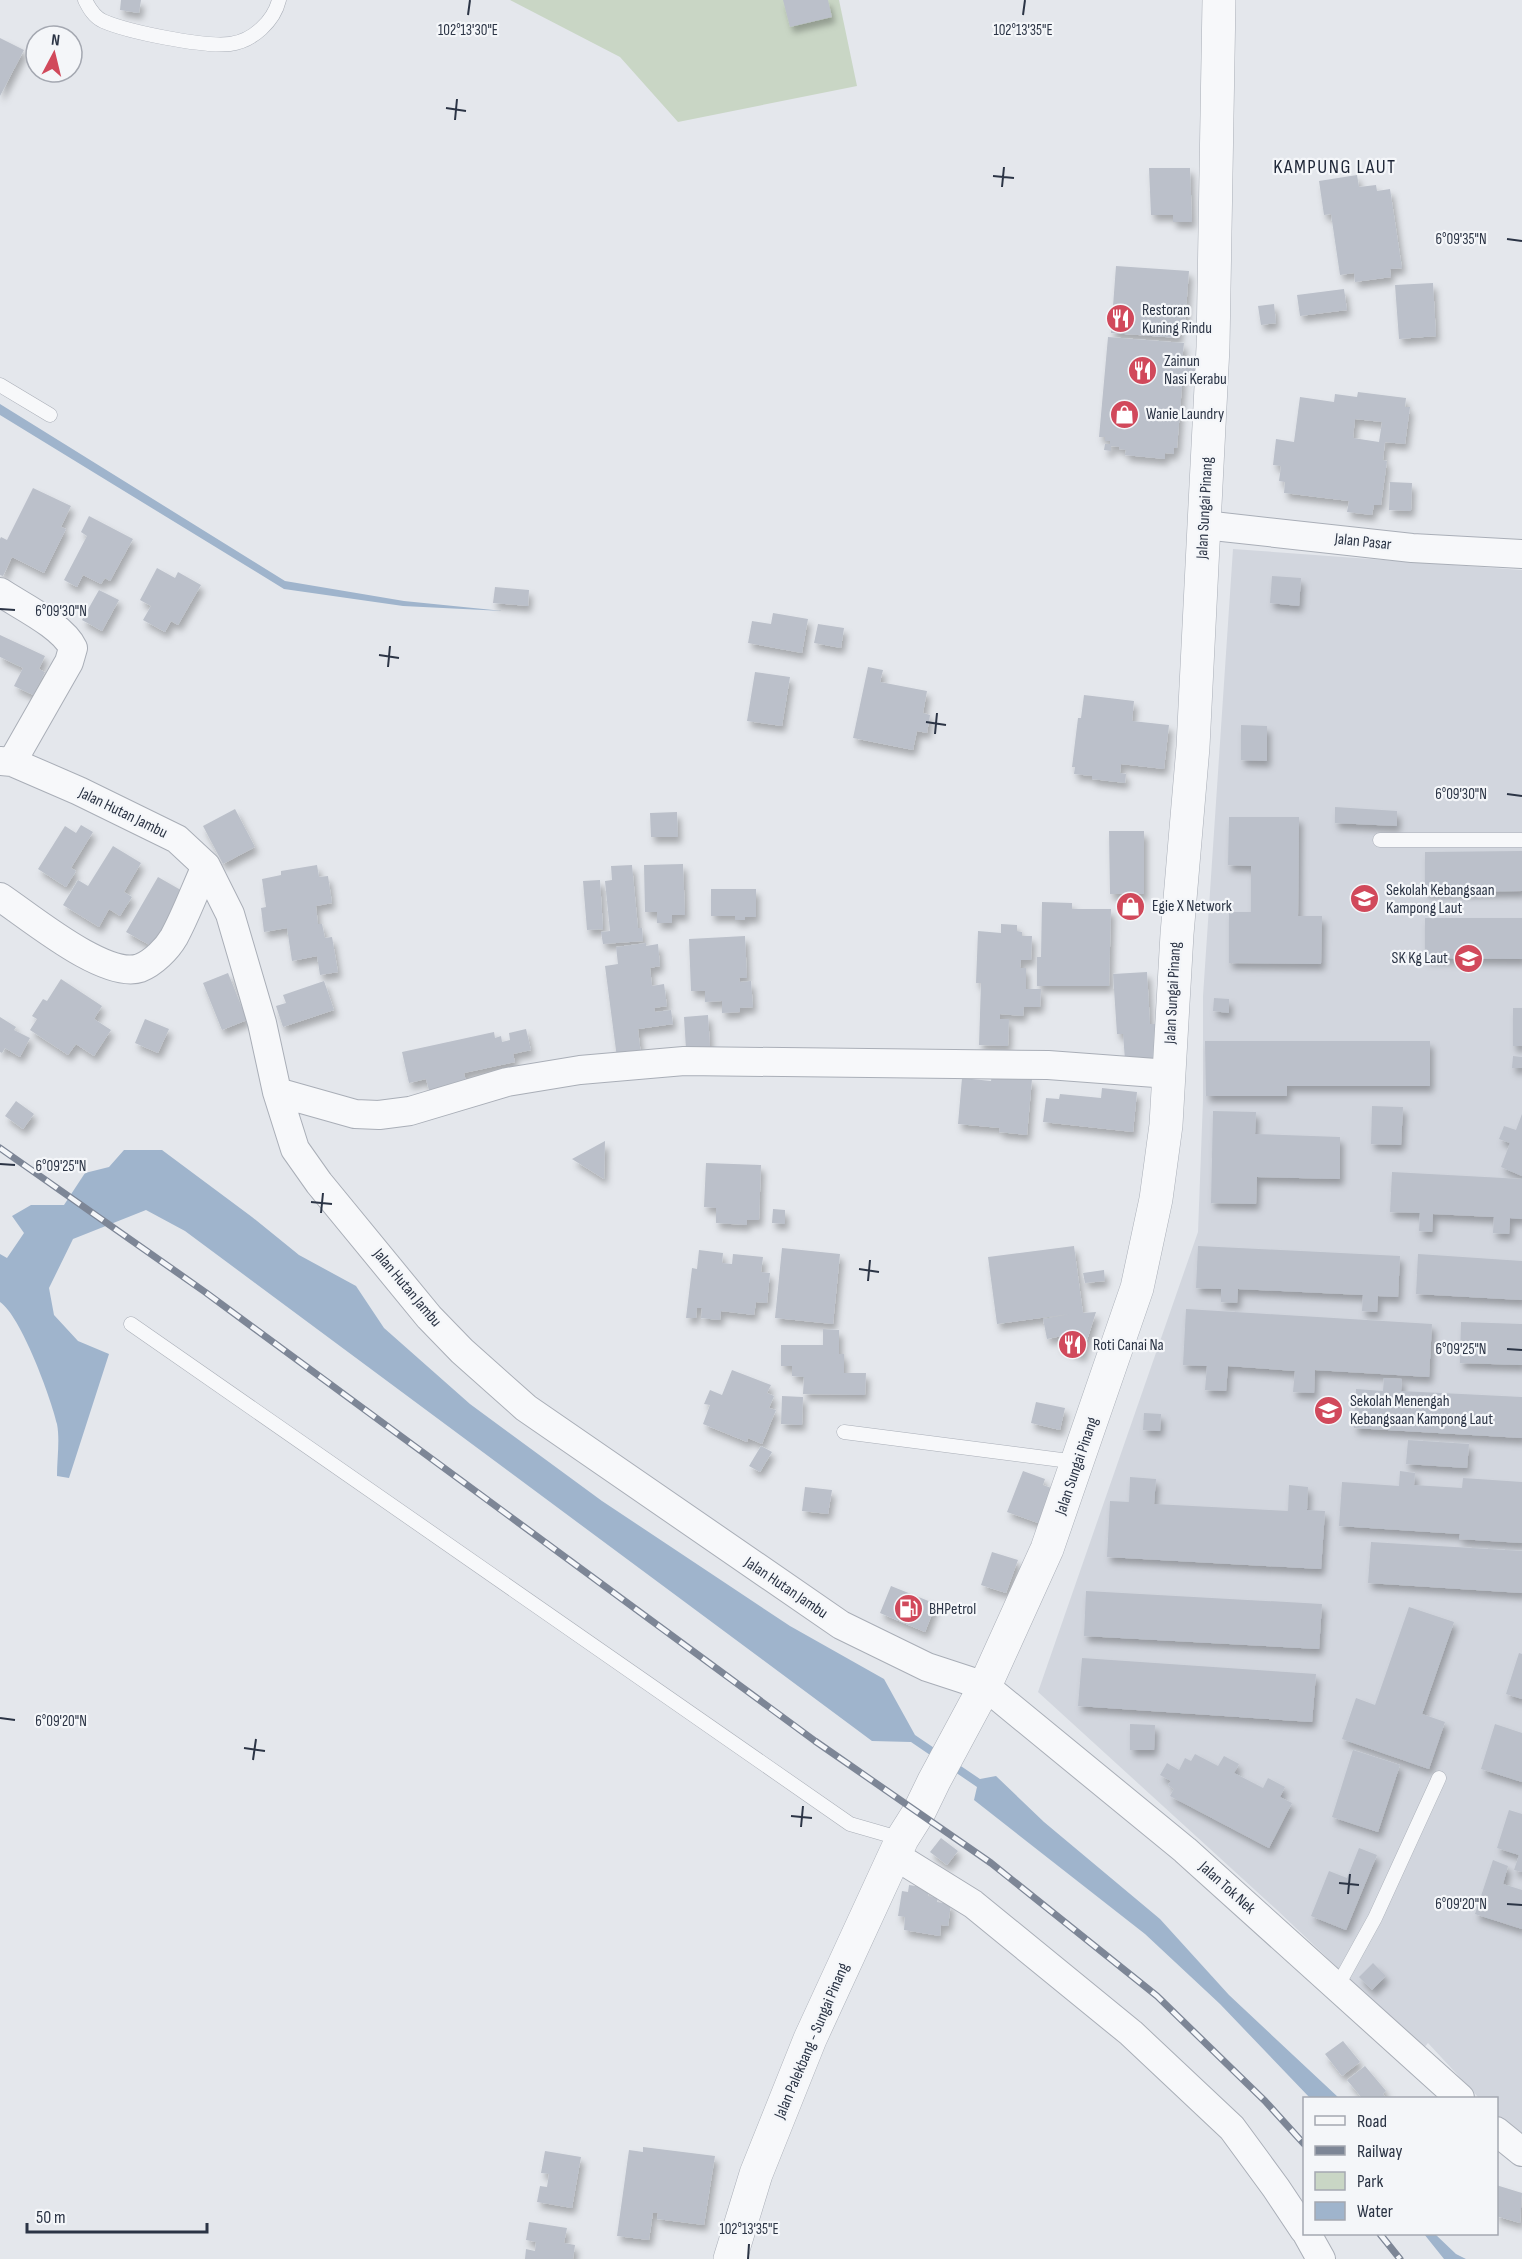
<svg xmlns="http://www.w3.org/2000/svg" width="1522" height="2259" font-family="'Sofia Sans Condensed',sans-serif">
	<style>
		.built { fill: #d2d6de }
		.green { fill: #c9d6c5 }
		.water { fill: #9fb4cc }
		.building { fill: #bbc0ca; fill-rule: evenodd; filter: url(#shadow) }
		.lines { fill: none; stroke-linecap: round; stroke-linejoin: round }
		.service-casing { stroke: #a9aeb7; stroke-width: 15 }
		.minor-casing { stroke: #a9aeb7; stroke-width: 30 }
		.tertiary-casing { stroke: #a9aeb7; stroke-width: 34 }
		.service { stroke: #f7f8fa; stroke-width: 14 }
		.minor { stroke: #f7f8fa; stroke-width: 28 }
		.tertiary { stroke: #f7f8fa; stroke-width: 33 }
		.rail-casing { stroke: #7d8696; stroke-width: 7 }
		.rail { stroke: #f4f6f9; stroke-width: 4.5; stroke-dasharray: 14; stroke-linecap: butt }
		.ticks { fill: none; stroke: #2b3445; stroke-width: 2 }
		.labels { text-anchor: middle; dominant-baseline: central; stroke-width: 4.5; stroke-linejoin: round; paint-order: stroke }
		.poi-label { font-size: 16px; fill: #2b3445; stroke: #f4f6f9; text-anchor: start }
		.street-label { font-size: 16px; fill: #2b3445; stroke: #f4f6f9 }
		.quarter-label { font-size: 20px; letter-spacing: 1.5px; fill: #1d2536; stroke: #f4f6f9 }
		.ticks-label { font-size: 15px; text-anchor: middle; fill: #2b3445; stroke: #f4f6f9; stroke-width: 4.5; stroke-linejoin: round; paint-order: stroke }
	</style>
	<defs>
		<filter id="shadow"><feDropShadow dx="3.5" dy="6" stdDeviation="3" flood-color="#0004"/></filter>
	</defs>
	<rect width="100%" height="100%" fill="#e4e7ec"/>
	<path class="built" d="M1233,549L1522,570V2137L1497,2118L1496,2098H1479L1428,2043L1423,2049L1277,1910L1038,1692L1198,1232L1203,1100V996Z"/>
	<path class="green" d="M510,0H839L857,86L678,122L620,57Z"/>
	<path class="water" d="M0,404L285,581L404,601L503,611L403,606L284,589L0,415Z
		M124,1150H162L252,1217L299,1255L356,1286L384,1328L470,1404L602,1501L790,1626L884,1679L915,1735L980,1779L996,1776L1044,1822L1160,1919L1229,1995L1339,2098H1310L1220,2004L1145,1934L974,1800L977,1787L911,1742L872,1741L185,1231L146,1210L73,1239L49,1288L54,1315L78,1341L109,1354L69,1478L57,1476C57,1459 60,1440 57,1424C51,1398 21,1316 0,1302V1254L7,1258L24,1233L12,1216L31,1205H64L85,1173L109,1167Z
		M1424,2234H1435L1456,2254L1466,2259H1444Z"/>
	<path class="building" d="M121,0H141L139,13L120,10Z
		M783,0H828L832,17L790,27Z
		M0,38L24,50L0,96Z
		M1149,168H1190L1192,222H1173V215H1151Z
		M1357,175L1359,187L1376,185L1377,191L1390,189L1402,268L1390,269L1391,277L1355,282L1354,273L1340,275L1331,214L1324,215L1319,181Z
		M1116,266L1189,271L1185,323L1180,322L1179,338L1111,333Z
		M1433,283L1436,336L1399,339L1395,285Z
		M1344,289L1347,310L1300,316L1297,295Z
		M1274,304L1276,323L1261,325L1258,306Z
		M1108,337L1184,343L1182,360L1197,361L1196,375L1183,374L1177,448H1174V454L1165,453V459L1125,455L1126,450L1119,449L1120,447L1111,446V451L1104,450L1105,444H1110V441H1105V437H1099Z
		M1358,392L1406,398L1405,407H1410L1405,444L1385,442L1383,460L1387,461L1381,505H1374L1372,515L1347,512L1349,501L1284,493L1285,482L1279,481L1281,466L1273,465L1276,439L1294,442L1300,397L1334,402L1335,394L1357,397ZM1355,419L1382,422L1379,442L1353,438Z
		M1390,482L1412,483L1411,511L1389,510Z
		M33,488L71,506L61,527L66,529L44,573L12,557L3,576L0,575V539L1,537L7,540Z
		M89,516L133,539L110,581L105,578L101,584L83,575L77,587L64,580L87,536L81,532Z
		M157,568L175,578L178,572L201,585L178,625L171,621L165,632L143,620L151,606L140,600Z
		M1272,576L1301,578L1299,606L1270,603Z
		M495,587L529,590L528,606L493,603Z
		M99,590L119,600L102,631L82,620Z
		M773,613L808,619L802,653L748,643L752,621L771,624Z
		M818,624L844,628L841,648L814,643Z
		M0,635L45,656L39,669L45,672L33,695L14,686L23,668L0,657Z
		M868,667L883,670L880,682L927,691L923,713L930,715L927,733L917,731L913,750L853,738Z
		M755,672L790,677L782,726L747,721Z
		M1084,695L1134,701L1132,721L1169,725L1164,769L1121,764L1120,773L1126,774L1125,783L1092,779V776L1074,774L1075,767H1072L1078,718H1081Z
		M1241,725L1267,726V761L1241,760Z
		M1335,807L1397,811V826L1335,823Z
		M235,809L255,847L223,864L203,826Z
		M677,812L678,837H651L650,813Z
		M1229,817H1299L1298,916H1322L1321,964L1229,963V912H1251V866L1228,865Z
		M81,825L93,832L71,868L76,871L66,887L38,869L65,826L76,833Z
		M1109,831H1144V894H1110Z
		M113,846L141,863L124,892L132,897L120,916L109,909L99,927L63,905L78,880L88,886Z
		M1522,851V891L1425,892V852Z
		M683,864L685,915H672V923H657V912H645L644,865Z
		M317,865L319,877L328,876L332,903L316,906L318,924H322L325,938L332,937L338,972L320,975L317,956L292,961L287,928L264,932L261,908L266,907L262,879L281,875V871Z
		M632,865L638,928H642L643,941L603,944L601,932L610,931L605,881L612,880L611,866Z
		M158,877L186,893L155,948L126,932Z
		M600,880L603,929L587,930L583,881Z
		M711,889H756V917H745V920H735V916H711Z
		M1042,902L1072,903V909H1111L1109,986H1037V957H1041Z
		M1425,918H1522V959L1425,958Z
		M1001,924L1017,925V931L1022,932V936H1032L1031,960H1021L1020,968H1026V989H1041L1040,1007H1024L1023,1016L1000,1014V1019H1009L1008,1046L979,1045L981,983H976L978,931L1001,933Z
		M745,936L747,978H739L740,982L751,981L753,1007L740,1008V1012L722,1013V1001L705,1002V991H691L689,939Z
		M646,943V946L658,944L660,966L650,968L652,986L664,984L667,1006L654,1008L655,1012L671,1010L673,1024L638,1029L641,1055L617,1058L605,966L618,964L616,947Z
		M1147,972L1150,1024H1160L1162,1062L1125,1060L1123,1034H1117L1113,974Z
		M228,973L247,1020L222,1030L203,983Z
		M61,979L102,1006L94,1019L111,1030L94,1056L76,1044L68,1055L30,1030L37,1019L32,1016L43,999L47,1001Z
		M324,981L334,1010L283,1027L276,1006L286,1003L283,995Z
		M1214,998L1229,999V1013L1213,1011Z
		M1513,1008H1522V1046H1513Z
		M708,1015L710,1047L686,1049L684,1017Z
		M0,1017L16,1027L14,1030L30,1038L20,1057L5,1048L2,1053L0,1052Z
		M145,1019L169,1029L158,1053L135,1043Z
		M526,1029L531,1050L513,1054L515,1062L464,1073L467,1086L430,1094L426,1079L409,1083L402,1052L494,1032L495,1038L501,1036L502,1042L510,1040L509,1033Z
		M1205,1041H1430V1086H1287V1096H1206Z
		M1513,1056L1522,1057V1068H1512Z
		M992,1075L1032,1079L1027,1135L999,1132L1000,1128L958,1124L962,1078L991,1081Z
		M1102,1088L1137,1092L1133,1132L1043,1122L1046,1098L1059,1099L1060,1094L1101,1098Z
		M16,1101L34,1114L23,1129L5,1116Z
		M1372,1106L1403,1107L1401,1145L1371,1144Z
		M1213,1111L1256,1112L1255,1134L1340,1137V1179L1257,1177L1256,1204L1211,1203Z
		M1522,1114V1176L1501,1167L1510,1143L1499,1139L1504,1126L1516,1130Z
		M605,1141L604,1179L572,1159Z
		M706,1163L761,1165L759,1220H747V1225L716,1223V1208L704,1207Z
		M1392,1172L1522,1179V1219L1510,1218L1509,1234L1493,1233L1494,1217L1433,1214L1432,1232L1419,1231L1420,1213L1390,1212Z
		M773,1209L785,1210V1224L772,1223Z
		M1074,1246L1083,1313L1096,1312L1082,1356L1058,1346L1062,1336L1047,1339L1043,1319L1070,1314L997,1324L988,1257Z
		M1198,1246L1400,1256L1398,1297L1378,1296L1377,1312L1362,1311L1363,1295L1238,1289L1237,1303L1221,1302V1289L1196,1288Z
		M782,1248L840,1254L833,1324L775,1318Z
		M699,1250L723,1253L722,1263L732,1264L733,1254L763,1257L761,1272L770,1273L767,1303L756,1302L754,1315L721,1311L720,1320L701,1318L702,1308H697L696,1318H686L692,1268L697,1269Z
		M1418,1254L1522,1261V1300L1416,1294Z
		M1104,1270L1105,1281L1085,1283L1083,1273Z
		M1186,1309L1432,1324L1429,1377L1315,1370L1314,1393L1293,1392L1295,1371L1228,1366L1226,1391L1205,1390L1207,1366L1183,1365Z
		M1461,1322L1522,1324V1365L1460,1363Z
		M823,1329L839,1330V1354H844V1373H866L865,1395L803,1394L804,1377L792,1376V1366H781V1345H823Z
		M732,1370L771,1385L767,1393L774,1396L769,1408L776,1410L762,1444L748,1438L747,1442L703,1424L710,1405L704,1404L710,1390L722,1395Z
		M1384,1378L1402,1379L1401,1391L1522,1397V1438L1354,1428L1356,1389L1383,1391Z
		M782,1396L803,1397L802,1425L781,1424Z
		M1036,1402L1065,1408L1060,1430L1031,1423Z
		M1144,1413L1161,1414L1160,1431L1143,1430Z
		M1408,1440L1469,1444L1467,1468L1406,1464Z
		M761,1446L772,1452L760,1472L749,1466Z
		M1023,1471L1045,1479L1043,1485L1054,1489L1041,1524L1007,1512Z
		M1400,1471L1415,1473L1414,1485L1462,1488L1463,1478L1522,1482V1543L1459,1539L1460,1534L1339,1526L1342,1482L1399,1486Z
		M1130,1477L1156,1479L1154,1504L1288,1511L1289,1485L1308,1487L1307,1510L1325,1511L1321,1569L1107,1557L1110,1501L1129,1502Z
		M805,1487L832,1490L828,1514L802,1511Z
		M1371,1542L1522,1551V1593L1368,1583Z
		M992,1552L1018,1560L1006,1593L981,1585Z
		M891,1586L936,1604L925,1632L880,1613Z
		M1086,1591L1322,1604L1319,1649L1084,1636Z
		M1409,1607L1454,1622L1422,1714L1445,1722L1429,1769L1342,1739L1356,1698L1375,1705Z
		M1519,1653L1522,1654V1699L1506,1694Z
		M1082,1658L1316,1674L1312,1722L1078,1706Z
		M1130,1724L1155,1725L1154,1750H1130Z
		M1495,1724L1522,1733V1782L1481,1769Z
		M1353,1750L1400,1765L1378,1832L1332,1817Z
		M1195,1754L1218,1766L1224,1756L1239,1764L1234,1773L1263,1788L1268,1778L1285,1787L1280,1797L1292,1803L1269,1848L1170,1796L1174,1789L1168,1785L1171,1781L1160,1775L1167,1763L1179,1770L1185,1758L1191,1761Z
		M1509,1810L1522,1814V1872L1514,1870L1519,1855L1497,1848Z
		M941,1838L958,1851L947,1865L930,1852Z
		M1359,1848L1377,1855L1346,1930L1311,1916L1329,1871L1347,1878Z
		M1493,1860L1508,1866L1503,1884L1522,1890V1929L1475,1914Z
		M909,1885L929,1888L928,1896L938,1897L937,1902L951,1904L948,1926L941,1925L940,1936L904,1930L905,1917L898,1916L902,1891L908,1892Z
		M1373,1963L1386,1976L1372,1990L1359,1977Z
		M1343,2041L1360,2062L1342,2076L1325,2054Z
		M1365,2066L1386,2091L1383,2094L1386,2098H1362L1347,2080Z
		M643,2147L715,2156L704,2225L657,2219L658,2213H653L649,2240L617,2236L629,2150L643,2152Z
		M545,2151L581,2157L572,2208L537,2202L540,2186L547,2187L549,2174L541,2173Z
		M1496,2185L1522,2193L1520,2223L1496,2216Z
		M529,2222L567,2228L564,2243L575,2245L573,2259H525L526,2249L535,2251L536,2242L526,2240Z"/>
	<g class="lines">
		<defs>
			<path id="service" d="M85,0C89,8 94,17 103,21C128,32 203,47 230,44C253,41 274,21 279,0
				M0,385L50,415
				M1380,840H1522
				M131,1324L850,1824L902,1839
				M844,1432L1077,1462
				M1337,1987L1375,1918L1439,1778"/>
			<path id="minor" d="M1204,525L1412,548L1522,554
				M0,592C21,606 63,626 73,648L69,662L12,762
				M0,761L12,762L79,791L177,839L206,866L230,914L262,1023L277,1092L295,1149L319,1183L429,1317L462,1351L526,1408L841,1625L927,1667L985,1686L1185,1850L1460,2098
				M0,897C29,916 105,980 140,968C153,963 167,949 174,937C186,915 195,890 206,866
				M277,1092L355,1114L379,1115L410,1111L507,1082L580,1070L684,1061L1048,1065L1169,1074
				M894,1855L973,1904L1131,2033L1232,2128L1276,2188L1304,2230
				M1496,2131L1522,2152
				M1307,2234L1321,2259"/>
			<path id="tertiary" d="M730,2259L756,2174L810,2039L902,1839L919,1812L934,1781L985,1686L1047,1549L1137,1288L1156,1199L1166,1125L1177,934L1193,747L1204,525L1213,347L1219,0"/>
		</defs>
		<use href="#service" class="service-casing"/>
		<use href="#minor" class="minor-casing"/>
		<use href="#tertiary" class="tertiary-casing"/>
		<use href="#service" class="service"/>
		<use href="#minor" class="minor"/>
		<use href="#tertiary" class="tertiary"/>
		<defs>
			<path id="rail" d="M0,1148L205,1292L815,1741L991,1863L1157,1996L1265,2101L1304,2144
				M1380,2234L1400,2259"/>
		</defs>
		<use href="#rail" class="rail-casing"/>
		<use href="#rail" class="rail"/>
	</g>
	<path class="ticks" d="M468,15L470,0M1023,15L1025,0M446,108L466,111M455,120L457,99M993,176L1014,178M1002,187L1004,167M1507,239L1522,241M0,609L15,610M379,655L399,658M388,667L390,646M926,722L946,725M935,734L937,713M1507,794L1522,796M0,1164L15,1165M311,1202L332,1204M321,1213L323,1193M859,1269L879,1272M868,1281L870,1260M1507,1349L1522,1350M0,1718L15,1720M244,1748L265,1751M253,1760L256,1739M791,1816L812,1818M801,1827L803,1806M1339,1883L1359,1885M1348,1894L1350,1874M1507,1904L1522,1905M748,2259L749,2244"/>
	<defs>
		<symbol id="restaurant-disc" viewBox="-11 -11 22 22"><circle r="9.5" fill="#d1495b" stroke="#f4f6f9"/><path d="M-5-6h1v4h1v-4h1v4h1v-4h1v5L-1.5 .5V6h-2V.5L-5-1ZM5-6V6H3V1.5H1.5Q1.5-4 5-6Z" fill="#fff"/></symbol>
		<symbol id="shop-disc" viewBox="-11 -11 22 22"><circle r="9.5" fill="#d1495b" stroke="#f4f6f9"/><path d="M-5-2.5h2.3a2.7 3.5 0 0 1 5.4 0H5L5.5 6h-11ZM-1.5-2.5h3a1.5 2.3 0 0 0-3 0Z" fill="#fff"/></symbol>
		<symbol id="school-disc" viewBox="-11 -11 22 22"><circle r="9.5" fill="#d1495b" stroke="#f4f6f9"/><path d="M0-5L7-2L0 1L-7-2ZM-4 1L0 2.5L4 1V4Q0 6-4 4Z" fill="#fff"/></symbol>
		<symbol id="fuel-disc" viewBox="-11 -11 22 22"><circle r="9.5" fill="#d1495b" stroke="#f4f6f9"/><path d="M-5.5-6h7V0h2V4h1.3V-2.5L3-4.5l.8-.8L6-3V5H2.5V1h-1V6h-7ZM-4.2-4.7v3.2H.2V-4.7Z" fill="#fff"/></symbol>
	</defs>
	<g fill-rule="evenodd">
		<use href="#restaurant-disc" x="1104" y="302" width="33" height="33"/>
		<use href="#restaurant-disc" x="1126" y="354" width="33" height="33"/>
		<use href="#shop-disc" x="1108" y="398" width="33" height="33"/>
		<use href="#school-disc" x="1348" y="882" width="33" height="33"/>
		<use href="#shop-disc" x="1114" y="890" width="33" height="33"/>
		<use href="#school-disc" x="1452" y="942" width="33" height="33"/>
		<use href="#restaurant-disc" x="1056" y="1328" width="33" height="33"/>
		<use href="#school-disc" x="1312" y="1394" width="33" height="33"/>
		<use href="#fuel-disc" x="892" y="1592" width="33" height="33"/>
	</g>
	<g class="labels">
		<g class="poi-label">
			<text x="1142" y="310">Restoran<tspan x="1142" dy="18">Kuning Rindu</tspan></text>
			<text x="1164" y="361">Zainun<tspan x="1164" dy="18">Nasi Kerabu</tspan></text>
			<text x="1146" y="414">Wanie Laundry</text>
			<text x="1386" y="890">Sekolah Kebangsaan<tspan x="1386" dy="18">Kampong Laut</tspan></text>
			<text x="1152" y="906">Egie X Network</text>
			<text x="1448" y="958" text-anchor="end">SK Kg Laut</text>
			<text x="1093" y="1345">Roti Canai Na</text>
			<text x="1350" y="1401">Sekolah Menengah<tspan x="1350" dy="18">Kebangsaan Kampong Laut</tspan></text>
			<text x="929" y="1609">BHPetrol</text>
		</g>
		<g class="street-label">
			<text transform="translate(1205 508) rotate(-87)">Jalan Sungai Pinang</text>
			<text transform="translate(1363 542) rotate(6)">Jalan Pasar</text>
			<text transform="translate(123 813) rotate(26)">Jalan Hutan Jambu</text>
			<text transform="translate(1173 993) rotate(-87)">Jalan Sungai Pinang</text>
			<text transform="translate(407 1288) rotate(50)">Jalan Hutan Jambu</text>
			<text transform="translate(1077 1466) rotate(-71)">Jalan Sungai Pinang</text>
			<text transform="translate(786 1588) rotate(34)">Jalan Hutan Jambu</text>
			<text transform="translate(1227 1888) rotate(42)">Jalan Tok Nek</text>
			<text transform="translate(812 2041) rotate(-67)">Jalan Palekbang - Sungai Pinang</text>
		</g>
		<g class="quarter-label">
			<text x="1335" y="167">KAMPUNG LAUT</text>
		</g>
	</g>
	<g class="ticks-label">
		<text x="468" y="35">102°13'30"E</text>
		<text x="1023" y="35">102°13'35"E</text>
		<text x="1461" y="244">6°09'35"N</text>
		<text x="61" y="616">6°09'30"N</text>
		<text x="1461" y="799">6°09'30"N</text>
		<text x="61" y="1171">6°09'25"N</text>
		<text x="1461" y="1354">6°09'25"N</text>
		<text x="61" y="1726">6°09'20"N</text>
		<text x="1461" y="1909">6°09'20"N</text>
		<text x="749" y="2234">102°13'35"E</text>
	</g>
	<rect x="1303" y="2097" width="195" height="138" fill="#f4f6f9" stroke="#a4a8b1" stroke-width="1.5"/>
	<rect x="1315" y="2116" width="30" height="9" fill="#f7f8fa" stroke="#a4a8b1" stroke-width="1.5"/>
	<text x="1357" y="2127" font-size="18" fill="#2b3445">Road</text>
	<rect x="1315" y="2146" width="30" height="9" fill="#7d8696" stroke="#a4a8b1" stroke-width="1.5"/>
	<text x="1357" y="2157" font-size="18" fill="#2b3445">Railway</text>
	<rect x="1315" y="2172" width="30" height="18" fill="#c9d6c5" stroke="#a4a8b1" stroke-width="1.5"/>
	<text x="1357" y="2187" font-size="18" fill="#2b3445">Park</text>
	<rect x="1315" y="2202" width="30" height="18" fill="#9fb4cc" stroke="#a4a8b1" stroke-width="1.5"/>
	<text x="1357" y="2217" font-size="18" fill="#2b3445">Water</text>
	<g transform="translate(54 54) rotate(7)"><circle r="28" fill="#f4f6f9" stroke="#a4a8b1" stroke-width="1.5"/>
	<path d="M0-4.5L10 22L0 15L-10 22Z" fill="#d1495b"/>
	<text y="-9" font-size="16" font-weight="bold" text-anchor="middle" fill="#2b3445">N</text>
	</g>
	<path d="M27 2223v9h180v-9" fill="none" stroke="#2b3445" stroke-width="3"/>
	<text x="36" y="2223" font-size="18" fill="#2b3445" stroke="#f4f6f9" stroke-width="4.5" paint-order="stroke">50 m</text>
</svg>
